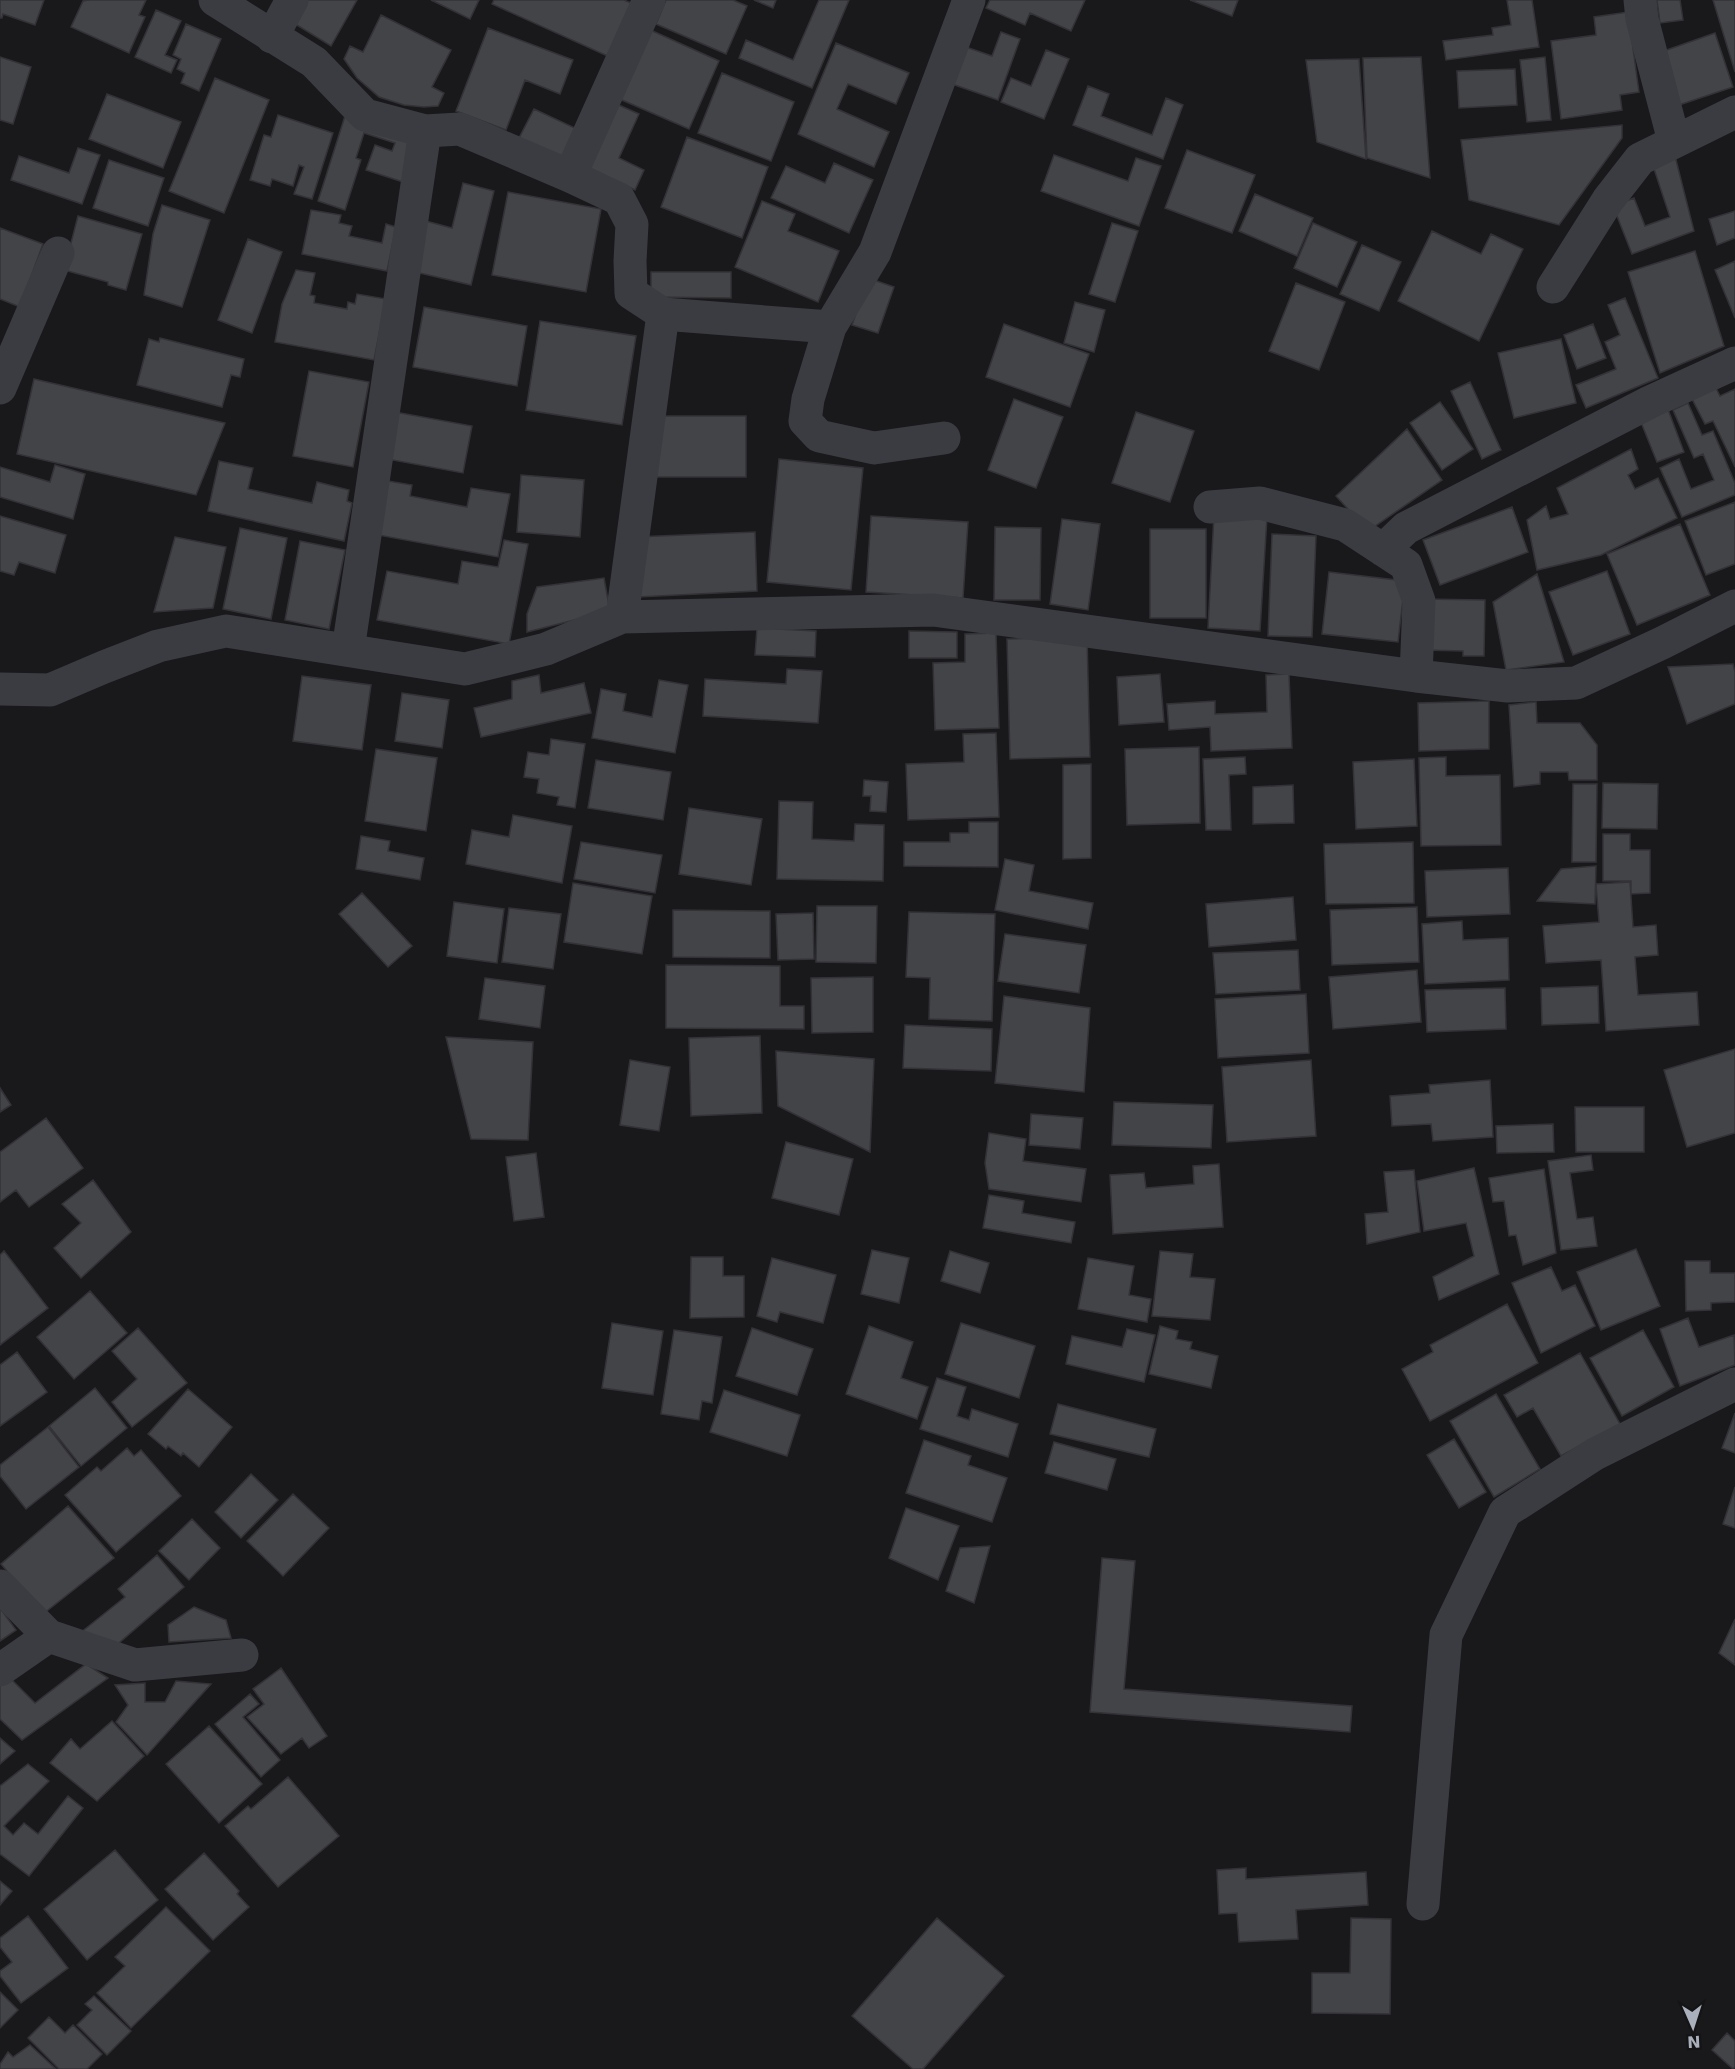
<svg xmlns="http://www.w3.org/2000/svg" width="1735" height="2069" font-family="'DejaVu Sans',sans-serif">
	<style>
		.building { fill: #434448; stroke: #333237; stroke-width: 1.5 }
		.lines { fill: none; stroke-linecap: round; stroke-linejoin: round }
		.minor { stroke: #3b3c42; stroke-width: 33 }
	</style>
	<rect width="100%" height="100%" fill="#19191b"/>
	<path class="building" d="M0,0H44L35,25L3,14L2,18H0Z
		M89,0H146L139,15L145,17L129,53L71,27L83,1Z
		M299,0H357L331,46L287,19Z
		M431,0H479L470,19Z
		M494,0H624L636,5L612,58L492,4Z
		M666,0H733L747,6L726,54L656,24Z
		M754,0H776L773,8Z
		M819,0H849L812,88L739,58L746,40L793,60Z
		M990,0H1085L1071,31L1030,13L1025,25L986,8Z
		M1190,0H1238L1232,16Z
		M1507,0H1532L1539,47L1446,60L1443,41L1493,35L1492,28L1511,25Z
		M1657,0H1680L1683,20L1660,23Z
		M1713,0H1735V72Z
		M156,10L181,21L165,55L177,60L171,73L135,57Z
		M1628,12L1639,92L1620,95L1622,110L1561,119L1551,41L1596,35L1594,17Z
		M381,15L451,50L432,87L444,93L438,106L424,107L404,105L379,97L357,78L344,59L350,46L363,52Z
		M186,24L221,39L199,91L181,83L185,73L177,69L181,59L173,55Z
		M488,28L573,60L560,94L525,80L506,130L456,111Z
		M646,28L719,61L689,129L615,97Z
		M1001,32L1020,39L998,100L949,83L963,46L992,56Z
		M1715,33L1733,87L1679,105L1661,52Z
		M836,43L909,73L896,104L848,84L837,109L889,132L874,167L798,134Z
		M1046,50L1069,59L1044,119L1001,102L1011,78L1031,86Z
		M0,57L31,67L13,124L0,120Z
		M1421,57L1430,178L1367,158L1363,58Z
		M1545,57L1551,120L1527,122L1520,60Z
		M1359,59L1366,159L1317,142L1306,60Z
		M1515,69L1517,105L1459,108L1457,71Z
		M722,73L794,102L771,161L698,133Z
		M215,78L269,100L224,213L169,191Z
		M1088,86L1109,94L1101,116L1152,135L1166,98L1183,105L1163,159L1073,125Z
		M107,94L181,122L163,168L89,139Z
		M612,102L639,114L619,158L644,170L635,190L582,165Z
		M534,109L577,129L562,161L518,140Z
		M278,115L333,133L312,199L294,194L304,167L299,165L293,186L272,179L270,186L250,180L264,135L271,137Z
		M345,116L413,137L403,182L366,170L375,145L392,151L395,143L364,133L356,158L361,160L345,210L318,201Z
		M1622,125V138L1559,225L1469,200L1461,140Z
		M687,137L768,167L742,238L661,207Z
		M78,148L100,155L82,204L11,180L19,156L69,173Z
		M1187,150L1255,175L1232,233L1165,208Z
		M1674,152L1694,231L1632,254L1613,206L1634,198L1645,226L1670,217L1651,160Z
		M1054,155L1128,181L1136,158L1161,166L1139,226L1041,191Z
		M109,160L164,178L148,226L93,208Z
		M834,163L873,180L849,233L771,198L786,166L825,183Z
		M463,183L494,191L471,285L411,271L422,220L452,228Z
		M508,192L601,209L586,292L492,275Z
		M1255,194L1313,218L1297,256L1239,231Z
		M762,201L795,214L788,231L839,251L818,302L735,267Z
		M162,205L210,220L182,307L144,295L153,234Z
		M311,210L341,215L339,223L352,226L349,236L382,243L386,224L396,227L387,271L302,254Z
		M1735,211V238L1717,245L1709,219Z
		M78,216L142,234L126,290L108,285V282L64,270Z
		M1112,223L1138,231L1115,302L1089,294Z
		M1313,223L1357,242L1337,287L1294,268Z
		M0,228L43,244L20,307L0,299Z
		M1432,231L1481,254L1491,234L1523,249L1479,341L1398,301Z
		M248,239L282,252L252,333L218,320Z
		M1362,245L1401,262L1379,311L1340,294Z
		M1695,251L1724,346L1660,373L1628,272Z
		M1735,261V318L1715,270Z
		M296,270L315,273L310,295L315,296L314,303L347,309L348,302L355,304L357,294L386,299L374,360L275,342L282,304Z
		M651,272H731V298L651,297Z
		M868,278L894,287L878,333L852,325Z
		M1296,283L1345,302L1319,370L1269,351Z
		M1625,298L1658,378L1586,408L1576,385L1616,369L1605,342L1620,335L1608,305Z
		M1075,302L1105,310L1094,352L1064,343Z
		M424,307L527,326L517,386L413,367Z
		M540,321L636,336L622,425L526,410Z
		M1004,324L1089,354L1070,407L986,377Z
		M1593,324L1606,358L1577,369L1564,335Z
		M160,338L244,359L240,377L231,375L222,407L137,385L149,339L159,342Z
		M1561,339L1576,403L1514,418L1498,353Z
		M309,371L369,382L353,467L293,456Z
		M34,379L225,423L196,495L17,454Z
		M1470,382L1501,450L1482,459L1451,391Z
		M1715,386L1720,396L1735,389V467L1713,421L1705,424L1691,397Z
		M1014,399L1063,417L1036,488L988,470Z
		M1440,402L1473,449L1442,470L1410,423Z
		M1688,403L1702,435L1713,431L1735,483V495L1682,517L1660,468L1679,459L1691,489L1714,480L1703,454L1694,458L1673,410Z
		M1666,404L1684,452L1657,462L1638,415Z
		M395,412L472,426L463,473L387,459Z
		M1136,412L1194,431L1170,502L1112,483Z
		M655,416H746V477H656Z
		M1407,429L1442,480L1368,531L1336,496Z
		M1631,449L1638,469L1628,475L1635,489L1658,478L1677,518L1601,555L1537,570L1527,520L1546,506L1550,519L1568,514L1557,488Z
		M779,459L863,468L851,590L767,582Z
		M219,461L253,468L248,489L312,503L317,482L349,490L347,501L352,503L344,541L208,511Z
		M55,465L85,474L73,519L0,497V467L50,482Z
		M521,475L584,480L580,537L517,532Z
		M388,481L412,485L410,496L467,507L471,488L510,494L498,557L378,535Z
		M1735,502V564L1706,575L1685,521Z
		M1512,507L1528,552L1440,585L1423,540Z
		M1214,514L1267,517L1260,631L1208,628Z
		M0,516L66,535L55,573L19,562L14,575L0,571Z
		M871,516L968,522L963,598L866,592Z
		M1062,519L1100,524L1088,610L1050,604Z
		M1680,524L1710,595L1637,625L1607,554Z
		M995,527L1041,528L1040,600H994Z
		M240,528L287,538L271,619L223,609Z
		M1150,529H1206V618H1150Z
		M755,532L757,591L638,597L635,537Z
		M1272,534L1316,536L1312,637L1268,636Z
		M175,537L226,547L213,608L154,612Z
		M504,540L528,544L509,644L377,620L387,571L458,584L462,561L498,567Z
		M300,541L345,550L329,629L285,620Z
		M1607,571L1630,634L1573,655L1549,592Z
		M1329,572L1405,581L1398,642L1322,634Z
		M1537,574L1564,662L1506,670L1493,602Z
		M604,578L610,611L527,632V614L537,587Z
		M1424,599L1485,600L1484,656H1463V651L1423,650Z
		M757,628L816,631L815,657L755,655Z
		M909,631L957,632V658H909Z
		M996,633L999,728L935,730L933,663L965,662V634Z
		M1087,637L1090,757L1010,759L1007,639Z
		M1733,664L1735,672V704L1687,724L1668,667Z
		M787,669L822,671L818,723L703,716L705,679L786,684Z
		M1160,674L1164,722L1119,725L1117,677Z
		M1289,674L1292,748L1211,751L1210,727L1169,730L1167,704L1215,701V714L1267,712L1266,675Z
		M539,675L541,693L584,683L591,713L481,737L474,708L512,699V681Z
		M302,676L371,685L362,750L293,741Z
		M659,680L688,685L675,753L592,738L601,689L626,694L623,711L652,717Z
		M402,693L449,700L442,748L395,741Z
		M1489,701V749L1419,751L1418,703Z
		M1536,702L1537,723H1580L1597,745V780H1569L1568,772H1540V784L1514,787L1509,705Z
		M996,733L999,817L908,820L906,764L964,762L963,734Z
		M551,739L585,744L575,808L557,805L559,797L537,793L539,779L524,777L528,752L549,755Z
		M1199,747L1200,823L1127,825L1125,749Z
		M376,749L437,758L426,831L365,821Z
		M1245,757L1246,774L1229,775L1231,830H1206L1203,759Z
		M1446,757V776L1500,775L1501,845L1421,846L1419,758Z
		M1414,759L1417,826L1356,829L1353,762Z
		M596,760L671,772L663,820L588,808Z
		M1091,764V858L1063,859V765Z
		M864,780L888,782L886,812L870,811L871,796H863Z
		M1603,783L1658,784L1657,829L1602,828Z
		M1573,784H1597L1596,862H1572Z
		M1293,785L1294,823L1253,824V787Z
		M779,801L813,802L812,839L854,841L855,824L884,825L883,881L777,879Z
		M689,808L762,819L751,885L679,874Z
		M513,815L572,826L562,883L466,864L472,830L509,837Z
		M969,822H998V867L904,866V842H950V833H969Z
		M1603,834H1630V850H1650V893L1631,894V881H1603Z
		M361,836L390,841L388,851L424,858L420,880L356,869Z
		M581,842L662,855L655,893L574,879Z
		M1413,842L1414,903L1326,904L1324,844Z
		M1005,859L1034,865L1029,891L1093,903L1088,929L995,910Z
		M1596,866L1595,904L1537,901L1561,869Z
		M1508,868L1510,914L1427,917L1425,871Z
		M1630,882L1633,927L1656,925L1658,955L1635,957L1638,995L1697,992L1699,1025L1606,1031L1601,960L1546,963L1543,926L1599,922L1596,884Z
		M573,883L652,896L642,954L564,942Z
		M362,893L412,946L388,967L339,914Z
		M1293,897L1296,940L1209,947L1206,904Z
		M454,902L504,909L497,963L447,956Z
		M817,906H877L876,963L816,962Z
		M1417,907L1419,962L1332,965L1330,910Z
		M509,908L561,914L553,969L502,962Z
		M673,910L770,911V958L673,957Z
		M909,912L995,914L992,1021L929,1019L930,978L906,977Z
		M813,913L814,959L778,960L776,914Z
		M1462,921L1463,940L1508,938L1509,980L1425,984L1422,924Z
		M1005,934L1086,945L1079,993L998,981Z
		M1298,950L1300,990L1216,994L1213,953Z
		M666,965L780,966V1006H804V1029L666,1028Z
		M1417,970L1421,1022L1333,1029L1329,977Z
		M873,977V1032L812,1033L811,978Z
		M485,978L545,986L540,1028L479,1019Z
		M1598,986L1599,1023L1542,1025L1541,988Z
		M1505,988L1506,1029L1427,1032L1425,990Z
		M1306,994L1309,1053L1218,1058L1215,999Z
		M1004,996L1090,1008L1084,1092L995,1083Z
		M905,1025L992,1029L991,1071L903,1068Z
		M760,1036L762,1113L691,1116L689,1038Z
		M446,1037L533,1042L528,1140L471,1139Z
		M1735,1049V1133L1687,1147L1664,1070Z
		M776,1051L874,1059L870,1152L778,1106Z
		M630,1060L670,1067L659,1131L620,1125Z
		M1311,1060L1316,1136L1227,1142L1222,1067Z
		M1490,1080L1493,1137L1433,1141L1431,1124L1392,1126L1390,1096L1430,1093L1429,1085Z
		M0,1088L11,1105L0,1112Z
		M1114,1102L1213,1105L1211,1148L1112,1145Z
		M1575,1107H1644V1152H1576Z
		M1031,1114L1083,1118L1080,1149L1029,1145Z
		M46,1118L83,1168L29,1207L16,1190L0,1202V1152Z
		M1553,1124L1554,1152L1497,1153L1496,1126Z
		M989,1133L1026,1139L1023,1161L1086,1169L1081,1202L989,1189L985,1163Z
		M786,1142L853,1159L839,1215L772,1198Z
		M536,1153L544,1217L514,1221L506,1157Z
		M1591,1155L1593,1170L1570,1173L1577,1219L1593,1217L1597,1246L1561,1250L1548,1161Z
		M1219,1164L1223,1227L1113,1234L1110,1175L1144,1173L1146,1188L1194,1184L1193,1166Z
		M1474,1168L1499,1274L1439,1300L1433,1277L1474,1256L1466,1223L1424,1231L1417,1181Z
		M1544,1169L1556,1253L1523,1265L1516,1235L1509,1236L1504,1201L1493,1202L1489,1178Z
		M1414,1170L1420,1232L1367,1244L1365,1214L1388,1212L1384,1172Z
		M93,1180L131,1232L81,1278L54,1248L81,1223L62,1204Z
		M989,1195L1024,1201L1022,1213L1075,1222L1071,1243L983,1228Z
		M1636,1249L1660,1306L1601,1330L1577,1272Z
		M872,1250L909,1258L899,1303L861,1294Z
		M4,1251L48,1308L0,1345V1255Z
		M950,1251L989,1263L980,1293L941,1281Z
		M1160,1251L1193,1254L1190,1277L1215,1279L1210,1320L1152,1316Z
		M691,1257H723V1276H744V1317L690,1318Z
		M772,1258L836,1275L823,1323L780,1312L777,1322L757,1316Z
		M1088,1258L1134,1266L1129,1295L1151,1299L1147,1322L1078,1309Z
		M1685,1261H1710V1273H1735V1302L1711,1303V1310L1686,1311Z
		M1551,1267L1562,1291L1575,1285L1595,1326L1541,1353L1512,1283Z
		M90,1291L127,1333L74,1379L37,1337Z
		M1507,1304L1538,1363L1430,1421L1402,1369L1433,1352L1430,1345Z
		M1688,1318L1699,1347L1734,1335L1735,1365L1680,1386L1660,1329Z
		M612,1323L663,1331L653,1395L602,1388Z
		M961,1323L1035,1346L1019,1398L945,1374Z
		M869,1326L913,1342L901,1378L928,1387L917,1419L846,1394Z
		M1160,1326L1178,1331L1176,1339L1192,1342L1190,1349L1218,1356L1211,1388L1149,1374Z
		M138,1328L187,1383L132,1427L112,1402L137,1379L112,1351Z
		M752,1328L813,1349L797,1395L736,1376Z
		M1127,1329L1155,1335L1144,1382L1066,1364L1072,1336L1122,1347Z
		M674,1330L722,1337L712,1403L702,1401L699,1420L661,1414Z
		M1643,1330L1674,1387L1622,1416L1590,1358Z
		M17,1352L47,1392L0,1426V1365Z
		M1580,1353L1620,1424L1561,1456L1533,1408L1517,1417L1504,1395Z
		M937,1378L966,1387L957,1416L969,1420L972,1409L1018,1424L1008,1457L920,1429Z
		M95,1388L127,1428L81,1466L49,1426Z
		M188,1389L232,1427L199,1467L183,1453L181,1456L168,1446L166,1449L148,1434Z
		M724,1390L800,1415L787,1456L710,1432Z
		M1496,1394L1540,1469L1494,1497L1450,1421Z
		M1058,1404L1156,1429L1149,1457L1050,1434Z
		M1735,1413V1453L1722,1448Z
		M48,1427L79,1467L26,1509L0,1476V1465Z
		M1454,1439L1486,1492L1459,1508L1427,1455Z
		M924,1440L971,1456L968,1465L1007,1478L992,1522L906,1493Z
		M1054,1442L1116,1459L1107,1490L1045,1473Z
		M127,1448L134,1456L141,1450L181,1496L116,1552L65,1495L97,1467L101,1471Z
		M251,1474L278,1500L241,1538L215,1512Z
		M1735,1487V1528L1723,1524Z
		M293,1494L329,1528L283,1576L247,1541Z
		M68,1506L114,1558L43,1614L1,1564Z
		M906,1508L959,1526L938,1580L889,1558Z
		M192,1519L220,1548L189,1580L159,1551Z
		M990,1546L974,1603L946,1591L960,1548Z
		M157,1555L184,1587L113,1648L80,1633L125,1597L118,1589Z
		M1102,1558L1135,1561L1124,1689L1352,1706L1350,1732L1090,1712Z
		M194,1607L226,1620L231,1638L169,1642L168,1625Z
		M0,1608L16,1630L0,1641Z
		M1735,1619V1665L1719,1653Z
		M86,1664L108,1678L22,1740L0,1719V1676L4,1672L35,1703Z
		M281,1668L327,1736L309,1748L302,1738L281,1754L247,1717L264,1704L253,1689Z
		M176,1681L211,1684L147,1755L116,1722L128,1705L115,1685L145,1683V1702H165Z
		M250,1694L259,1704L243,1717L280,1760L261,1777L215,1724Z
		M112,1721L144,1756L97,1801L50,1763L71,1739L80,1749Z
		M209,1726L262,1784L219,1823L166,1764Z
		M0,1738L15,1751L0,1764Z
		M28,1764L49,1781L4,1826L13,1835L24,1823L38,1834L68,1796L83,1808L29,1876L0,1854V1786Z
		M288,1777L339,1836L278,1887L225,1826L248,1806L251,1809Z
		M115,1850L158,1900L87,1960L44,1909Z
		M204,1853L239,1891L237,1894L249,1907L213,1940L165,1889Z
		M1246,1868V1879L1366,1872L1368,1905L1296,1910L1298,1939L1239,1942L1237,1913L1219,1914L1217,1870Z
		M0,1881L12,1891L0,1905Z
		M166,1907L210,1951L131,2028L97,1993L125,1966L115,1957Z
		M28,1916L68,1968L21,2003L0,1976V1971L12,1962L0,1947V1938Z
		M937,1918L1004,1976L923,2069H913L852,2016Z
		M1351,1918L1391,1919L1390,2014L1312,2013V1973H1350Z
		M0,1992L18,2010L0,2028Z
		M94,1996L131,2031L107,2055L77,2025L92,2010L85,2004Z
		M49,2017L65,2033L73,2025L102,2054L87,2069H59L28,2038Z
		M1727,2033L1735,2041V2067L1733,2069L1712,2050Z
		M30,2045L56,2069H0V2064L8,2052L13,2057Z"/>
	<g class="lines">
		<path class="minor" d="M215,0L314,62L365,115L425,131L460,129L570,176L619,199L632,224L630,261L631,293L663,314L830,327
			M1640,0L1642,19L1674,141
			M272,37L292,0
			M570,176L649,0
			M1553,287L1608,200L1640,159L1735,112
			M0,388L58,253
			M944,438L874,448L819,436L805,421L808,399L830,327L875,252L969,0
			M1210,507L1260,503L1345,525L1406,565L1419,601L1416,676
			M1383,550L1406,528L1650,402L1735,363
			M622,617L663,314
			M348,650L425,131
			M0,689L50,690L104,667L158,646L226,631L465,669L546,649L622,617L933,610L1416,676L1508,686L1576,683L1662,643L1735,606
			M0,1586L49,1636L135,1665L242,1655
			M0,1670L49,1636
			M1423,1904L1446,1635L1505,1512L1595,1454L1735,1384"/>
	</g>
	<g transform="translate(1693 2027) rotate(177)" stroke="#141416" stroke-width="4.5" paint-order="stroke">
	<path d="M0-4.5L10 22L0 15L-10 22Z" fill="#aaafbc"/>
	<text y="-9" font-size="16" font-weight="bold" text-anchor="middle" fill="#aaafbc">N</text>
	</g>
</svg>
